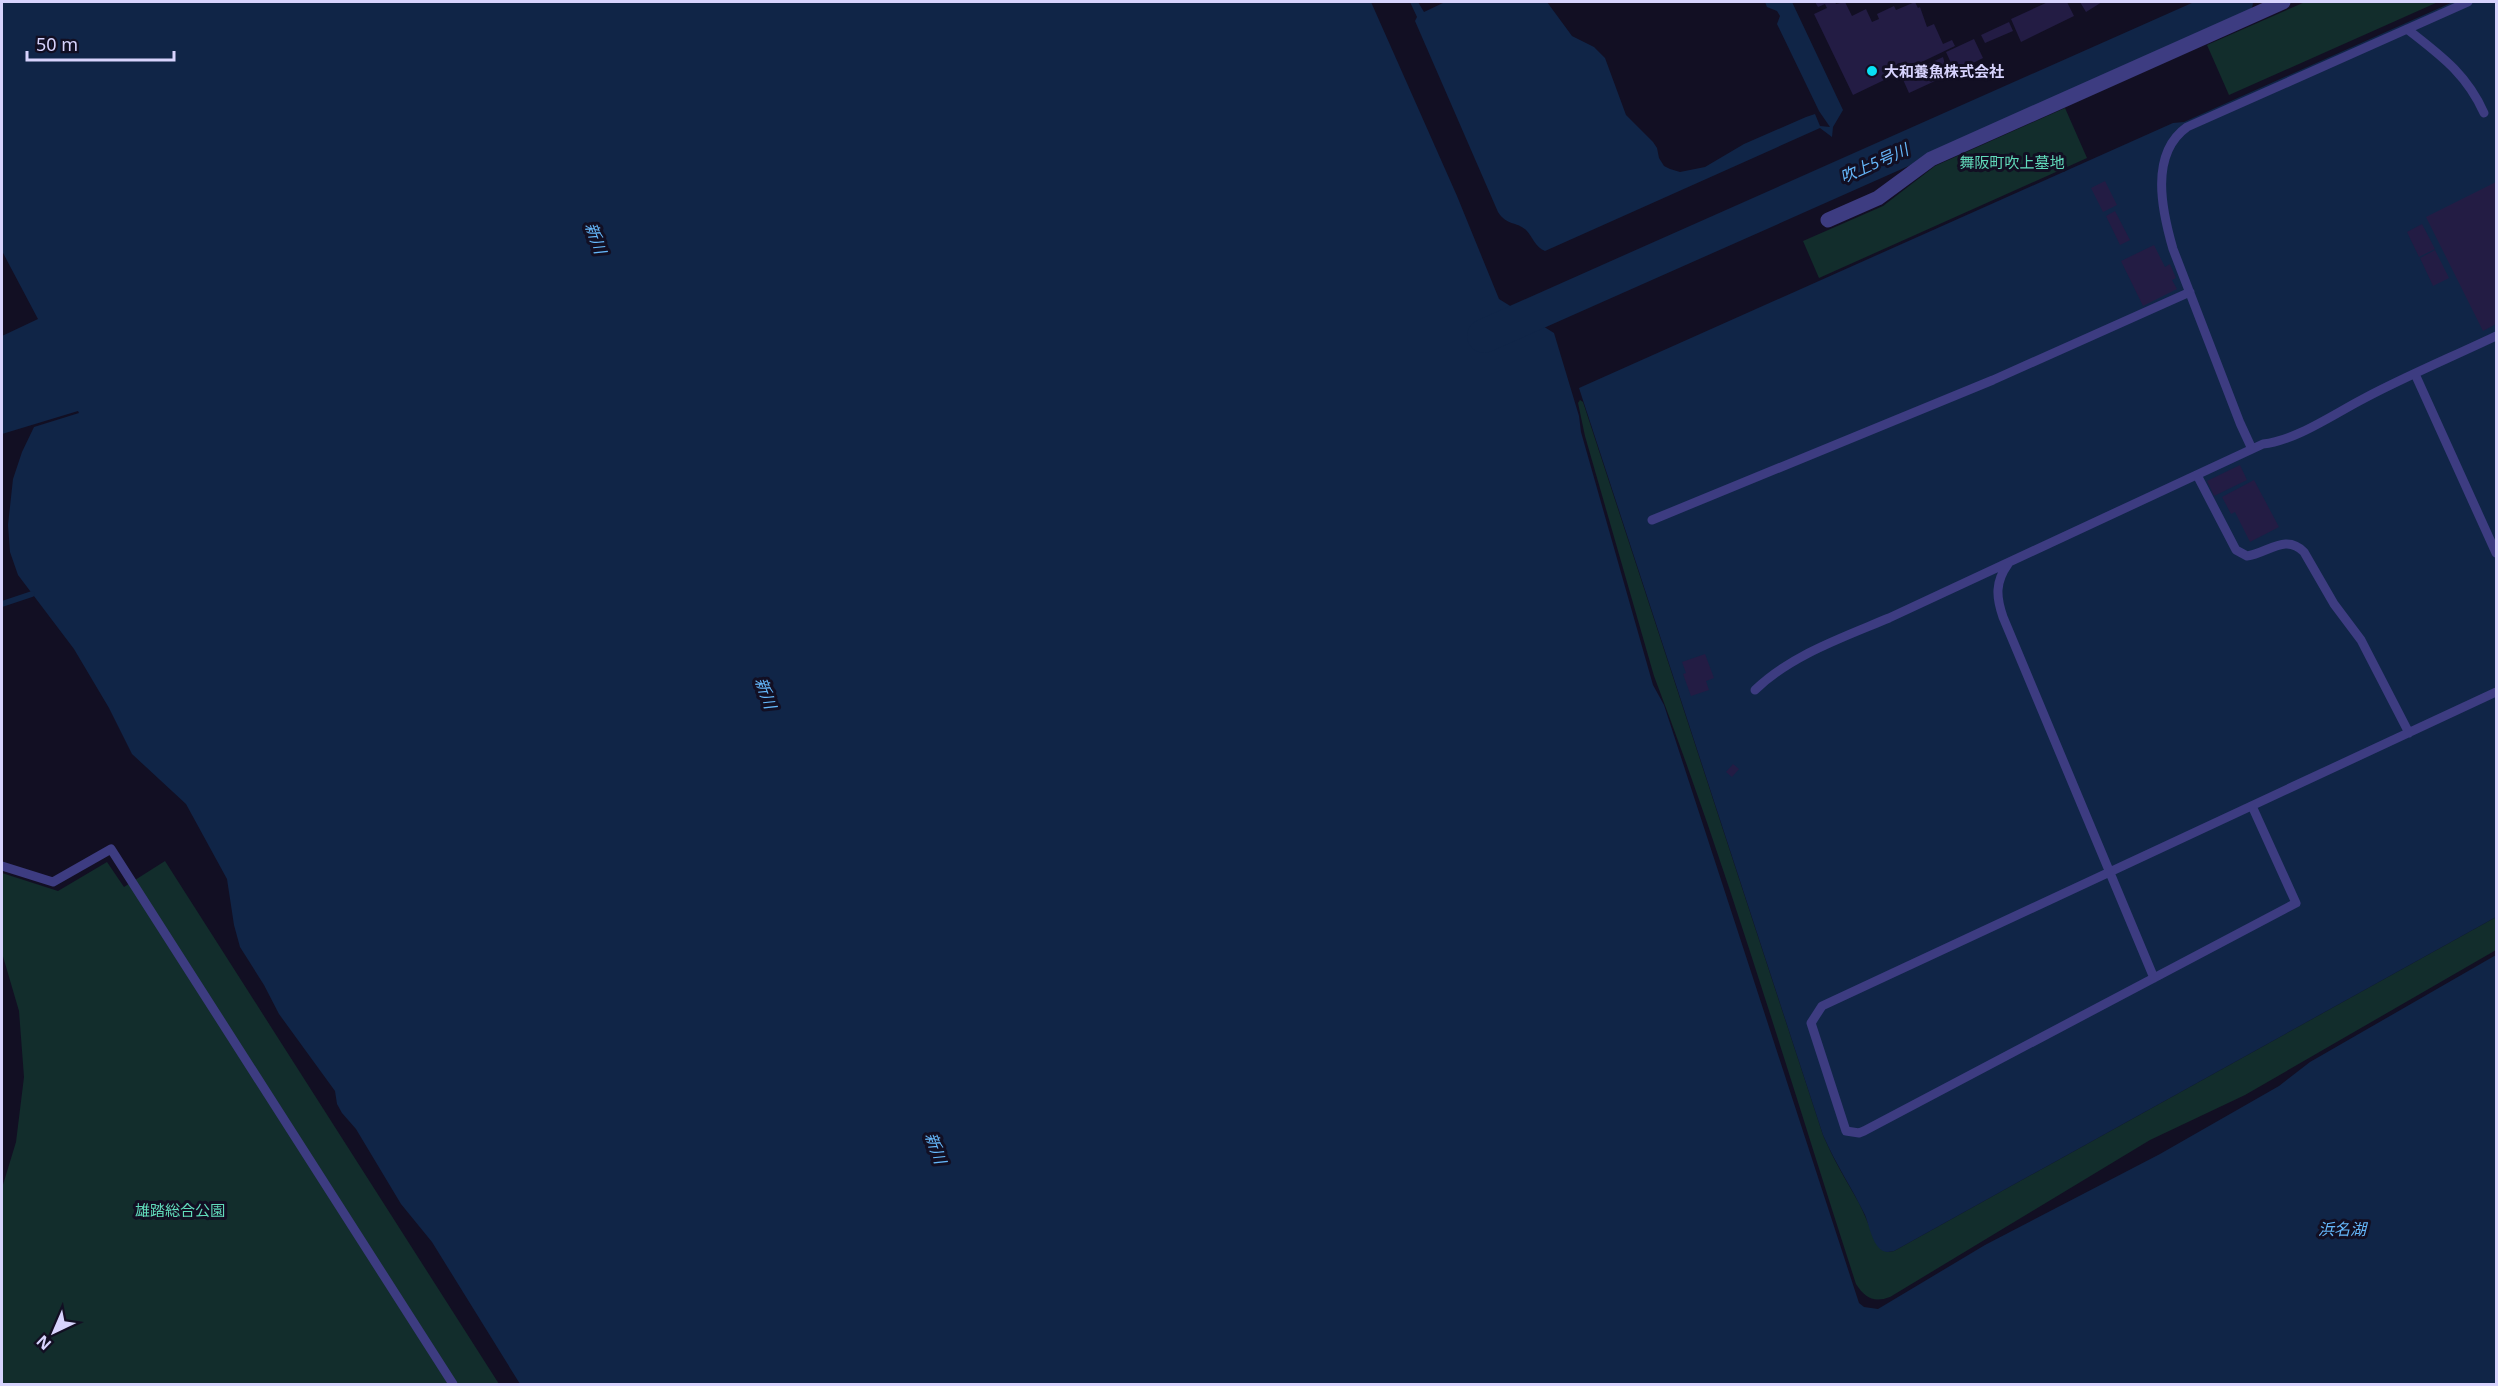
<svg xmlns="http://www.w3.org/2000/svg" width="2498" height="1386" font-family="'Noto Sans','Noto Sans JP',sans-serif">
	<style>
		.green { fill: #122d2c }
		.water { fill: #102547 }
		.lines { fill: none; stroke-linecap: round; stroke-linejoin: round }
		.stream { stroke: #102547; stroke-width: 6 }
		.river { stroke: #102547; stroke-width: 34 }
		.building { fill: #231c44 }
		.service { stroke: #3d3c81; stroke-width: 9 }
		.minor { stroke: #3d3c81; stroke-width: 15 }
		.poi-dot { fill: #08e0f4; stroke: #120f23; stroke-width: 2 }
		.labels { text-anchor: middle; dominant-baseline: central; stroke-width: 6; stroke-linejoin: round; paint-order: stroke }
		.poi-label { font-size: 15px; font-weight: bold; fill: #d7d3fd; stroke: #120f23; text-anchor: start }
		.park-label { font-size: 15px; fill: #61dbbb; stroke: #120f23 }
		.water-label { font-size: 16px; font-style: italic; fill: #65b7fa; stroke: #120f23 }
	</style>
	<rect width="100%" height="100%" fill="#120f23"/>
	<path class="green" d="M2305,2H2438L2229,95L2207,45Z
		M2065,108L2087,158L1819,278L1803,241L1883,206L1935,166Z
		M1580,400L1583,402L1823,1135C1833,1159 1846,1180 1859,1203C1868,1221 1872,1238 1887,1252L1894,1251L2496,917V950L2245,1095L2150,1140L1890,1297C1874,1303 1865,1298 1856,1284C1790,1081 1730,875 1654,676L1585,436L1578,403Z
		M165,861L499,1384H2V1188L16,1142L24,1077L19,1011L2,953V873L58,891L107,862L124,887Z"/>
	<path class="water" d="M2,2H1371L1457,196L1499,299L1554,333L1579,416L1581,432L1653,685L1664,705L1859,1303L1864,1307L1878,1309L1985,1245L2160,1154L2279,1086L2310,1062L2496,955V1384H520L432,1242L401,1204L356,1129L342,1113L337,1104L335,1091L279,1014L264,985L240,947L234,925L227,879L186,804L132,754L109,708L74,649L18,575L10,552L8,525L13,479L22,452L34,427L79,413L78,411L2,434V336L38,319L2,251Z
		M1410,2H1418L1424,12L1445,2H1547L1572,36L1594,47L1605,58L1626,115L1653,142L1657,148L1659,158L1664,166L1670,169L1680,172L1705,167L1744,144L1806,117L1815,114L1820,126L1830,127L1819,111L1777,24L1780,16L1777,11L1767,7L1765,2H1792L1843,110L1833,127L1832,137L1820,128L1545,251C1535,247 1533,237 1526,230C1516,221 1507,226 1498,212L1415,21L1417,17Z
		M2453,2H2496V917L1894,1251C1889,1252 1885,1253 1880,1249C1872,1242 1869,1225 1865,1215C1852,1188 1835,1163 1823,1135L1579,388L2173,123L2184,122Z"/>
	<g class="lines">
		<path class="stream" d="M2,604L32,594"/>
		<path class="river" d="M1484,336L2236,2"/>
	</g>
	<path class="building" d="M1815,2H1835L1836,4L1845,2L1852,16L1866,9L1872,22L1879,19L1877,14L1894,6L1896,10L1915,2L1918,8L1920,7L1927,27L1934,24L1943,44L1952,40L1955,46L1853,95L1814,14L1827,8L1825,4L1818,7Z
		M2048,2H2067L2074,16L2021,42L2011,19Z
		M2080,2H2102L2086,12Z
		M2009,22L2013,31L1985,43L1981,35Z
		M1974,39L1983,58L1955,72L1946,52Z
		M1943,57L1948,75L1909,93L1901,75L1908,71L1909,73Z
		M2105,181L2117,205L2103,212L2091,188Z
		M2496,182V324L2483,331L2426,217Z
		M2115,211L2130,240L2120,245L2106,216Z
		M2422,224L2435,249L2419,257L2407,232Z
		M2154,245L2165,267L2170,264L2176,278L2172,280L2177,289L2143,306L2121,261Z
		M2435,250L2449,278L2433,286L2420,258Z
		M2240,465L2247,480L2214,496L2207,481Z
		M2254,480L2279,527L2250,542L2235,512L2231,514L2222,497Z
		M1705,654L1714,678L1706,681L1709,690L1691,696L1683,674L1686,673L1682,662Z
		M1733,764L1739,769L1732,777L1726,772Z"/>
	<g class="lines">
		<path class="service" d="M2407,29C2440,55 2466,73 2484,113
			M2415,374L2496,553
			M2252,449L2240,423L2173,249C2162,211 2149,154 2187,127L2468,2
			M2197,475L2236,550L2247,556C2268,553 2286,533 2304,552L2334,604L2361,640L2409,733
			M1652,520L1993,380L2190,292
			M2008,564C1995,582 1996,597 2003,617L2154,978
			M1755,690C1791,655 1844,637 1889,618L2263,444C2295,441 2334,414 2363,399C2406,376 2452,357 2496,336
			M2252,806L2296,903L1864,1131L1859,1133L1846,1131L1811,1023L1822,1006L2496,692
			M2,866L53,882L111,849L453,1384"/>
		<path class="minor" d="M1828,220L1878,198L1931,159L2283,2"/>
	</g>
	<circle class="poi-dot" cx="1872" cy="71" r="6"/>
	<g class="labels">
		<g class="poi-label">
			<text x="1884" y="71">大和養魚株式会社</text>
		</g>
		<g class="park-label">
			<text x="2012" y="162">舞阪町吹上墓地</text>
			<text x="180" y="1210">雄踏総合公園</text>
		</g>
		<g class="water-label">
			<text transform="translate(1874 163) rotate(-24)">吹上5号川</text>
			<text transform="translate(596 238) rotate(70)">新川</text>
			<text transform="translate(766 693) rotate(70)">新川</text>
			<text transform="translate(936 1148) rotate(70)">新川</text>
			<text x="2342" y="1229">浜名湖</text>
		</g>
	</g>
	<rect width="2498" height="1386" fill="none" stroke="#d7d3fd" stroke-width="6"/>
	<g transform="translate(54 1332) rotate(224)" stroke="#120f23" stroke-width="4.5" paint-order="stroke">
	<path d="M0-4.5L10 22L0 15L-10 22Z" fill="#d7d3fd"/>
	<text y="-9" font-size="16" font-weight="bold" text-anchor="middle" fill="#d7d3fd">N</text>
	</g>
	<path d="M27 51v9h147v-9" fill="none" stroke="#d7d3fd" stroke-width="3"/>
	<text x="36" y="51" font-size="18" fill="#d7d3fd" stroke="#120f23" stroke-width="4.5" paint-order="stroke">50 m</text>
</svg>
